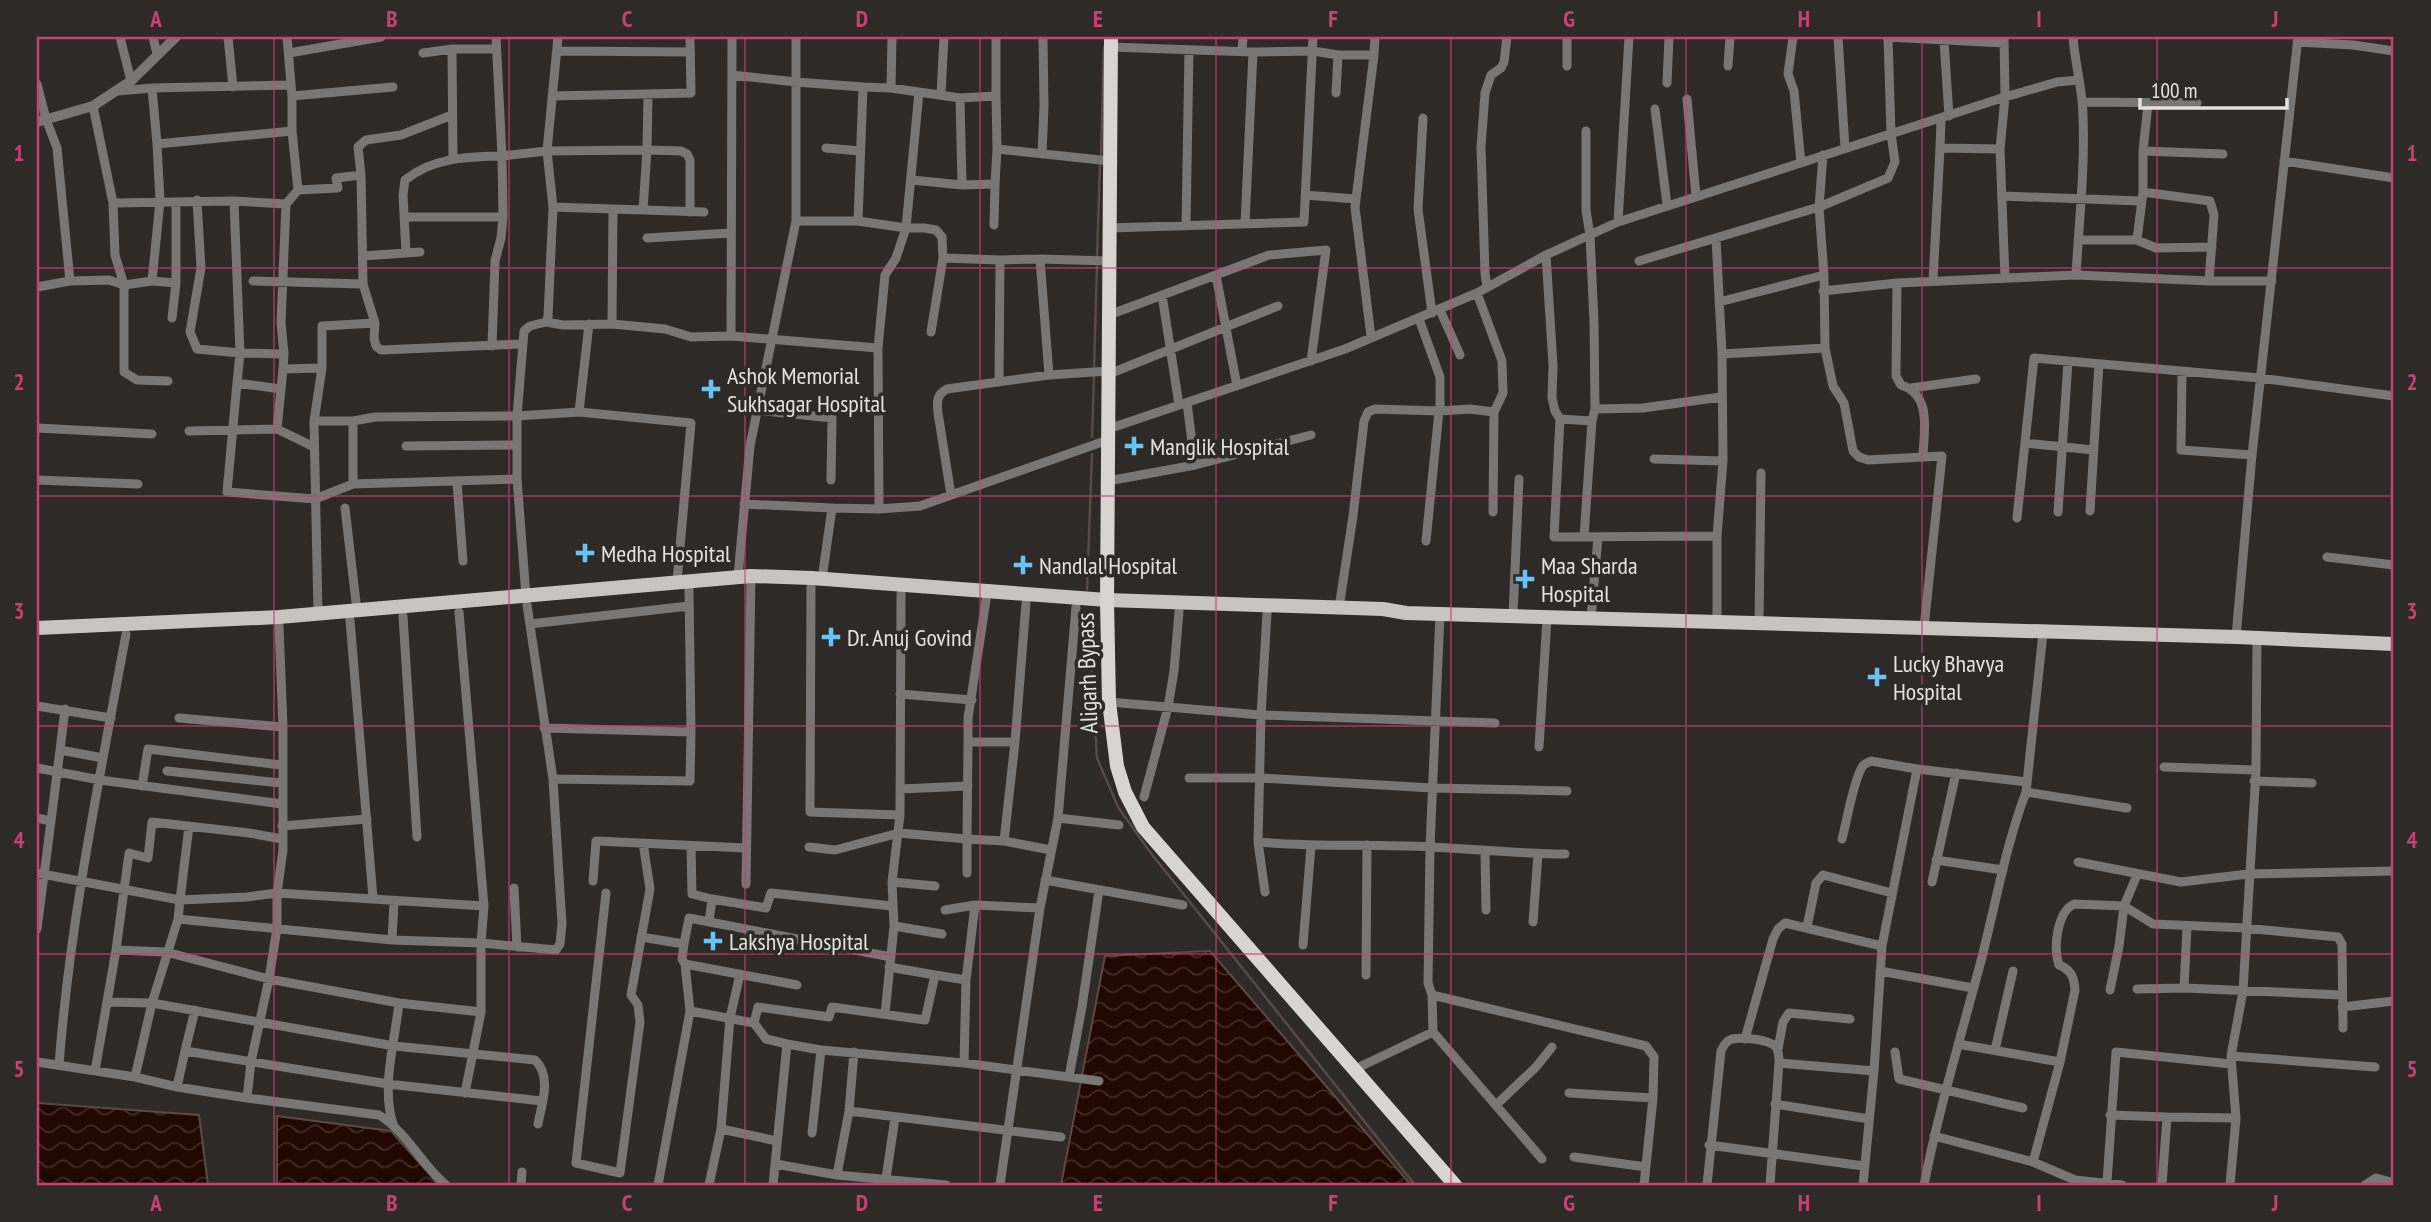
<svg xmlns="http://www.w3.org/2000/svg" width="2431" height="1222" font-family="'PT Sans Narrow',sans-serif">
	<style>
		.water { fill: url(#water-waves); stroke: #5c4943; stroke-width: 2 }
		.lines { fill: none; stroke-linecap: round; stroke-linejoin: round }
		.stream { stroke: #5c4943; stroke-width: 2.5 }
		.minor { stroke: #797776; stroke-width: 9 }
		.tertiary { stroke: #797776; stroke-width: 10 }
		.primary { stroke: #c8c4c2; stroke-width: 14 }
		.trunk { stroke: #d8d4d1; stroke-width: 14 }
		.grid { fill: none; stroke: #c94076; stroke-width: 2; stroke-opacity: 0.55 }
		.poi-dot { fill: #68c4f0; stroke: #2d2a28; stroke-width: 2.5 }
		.labels { text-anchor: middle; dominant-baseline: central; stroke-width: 7; stroke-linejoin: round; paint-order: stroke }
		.poi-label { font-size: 24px; fill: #e4e2e0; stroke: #2d2a28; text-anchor: start }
		.street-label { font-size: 24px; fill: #e4e2e0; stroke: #2d2a28 }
		.neatline { fill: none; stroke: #c94076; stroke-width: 2.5 }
		.grid-label { font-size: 23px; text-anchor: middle; font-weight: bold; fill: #c94076 }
	</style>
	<defs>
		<pattern id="water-waves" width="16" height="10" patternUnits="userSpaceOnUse" patternTransform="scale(1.75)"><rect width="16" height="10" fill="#210800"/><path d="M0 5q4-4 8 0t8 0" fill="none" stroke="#412c25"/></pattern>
	</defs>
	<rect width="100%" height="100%" fill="#2d2a28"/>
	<path class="water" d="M1210,951L1411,1185H1061L1105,956Z
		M37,1103L199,1115L208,1185H37Z
		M277,1116L391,1131L439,1185H277Z"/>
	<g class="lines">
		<path class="stream" d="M1101,156L1104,47
			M1097,257L1100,163
			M1094,369L1097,264
			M1092,437L1094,376
			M1087,590L1092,454
			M1088,616L1097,758L1118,807L1150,852L1415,1185"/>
		<path class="minor" d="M120,37L131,81
			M153,37L157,54
			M228,37L233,87
			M287,37L292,96L393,87
			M732,37L731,336L878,348L879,509
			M796,37V82L863,87L858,221
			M1793,37L1788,74L1794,91L1801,163
			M1838,37L1845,148
			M1887,37L2004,43
			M2004,37L2005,97L2000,149L2005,278
			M2073,37C2075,64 2083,91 2083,117C2085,170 2079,222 2076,275
			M1944,41L1949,116
			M2297,42L2353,45L2394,51
			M1110,47L1253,52L1313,51L1338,55H1374L1375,37
			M452,49L453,157
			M557,51L690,52
			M1242,52L1243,37
			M289,53L381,37
			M423,53L452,49H496
			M1567,66V37
			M1728,66L1730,37
			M732,75L796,82V221L750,446L738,576
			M1667,83L1669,37
			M37,84L46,119L57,148L70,281
			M863,87L891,88L960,98L996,96V37
			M152,88L157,144
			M891,88L892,37
			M117,91L152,88L291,85
			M1336,93L1338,55
			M941,94L944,37
			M552,96L691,93L690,37
			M996,96L997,149L1110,161
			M960,98L962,185
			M1687,99L1696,196
			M2082,102L2197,103
			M93,106L113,203L115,255L124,285V372L137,380L168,381
			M1655,109L1667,205
			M1423,118L1418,209L1432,313
			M292,131V96
			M1586,131V210L1590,235L1594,322L1595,409L1643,408L1721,397
			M826,148L860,151
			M1940,148L1941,119
			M2143,151L2223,154
			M1042,154L1044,106L1043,37
			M1823,155L1819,207L1824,275L1825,348L1833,386L1844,403L1853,451L1859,457L1868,460L1942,456L1924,628
			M2284,161L2394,178
			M361,175L358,147L366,140L401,135L452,115
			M912,180L962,185L995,184L997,149
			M2143,192L2210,201L2214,215L2209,281
			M1305,195L1355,199
			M2002,196L2141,201
			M197,200L201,268L190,332L197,349L240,353L284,354
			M234,201L286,204
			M113,203L234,201L240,353L237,383
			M553,207L704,212
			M643,210L647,150L681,151L687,154L690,160V212
			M404,217H503
			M796,221H858L906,228H924L936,230L942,237L943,258
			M1618,222L1629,37
			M1245,224L1253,52
			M994,225L995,184
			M1186,226L1189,50
			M1109,228L1304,222L1313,37
			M647,238L731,233
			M1716,238L1722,354L1723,461L1717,536V622
			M2078,240H2137L2143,192V151L2148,104
			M2137,240L2156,248L2212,247
			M406,253L403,195L405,180C434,157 467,157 502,156L496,37
			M1546,255L1553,365L1552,398L1555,411L1560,419L1554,537L1717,536
			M363,256L420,252
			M1639,261L1819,207L1888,178L1895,162L1891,134L1888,37
			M1216,275L1237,386
			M152,281L160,201L157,144L292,131L298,190L338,188L336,178L361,175L363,284L375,323L374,338L376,346L381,350L522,344
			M253,281L363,284
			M1933,281L1940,148L2000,149
			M1897,283L2076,275L2209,281H2272
			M37,287L70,281L109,280L124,285L152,281L176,283
			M1487,287L1485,273L1481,147L1485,93L1491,75L1501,68L1504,62L1507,37
			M1823,291L1897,283L1896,376L1901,385C1932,395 1924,430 1923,456
			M1162,295L1179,405
			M1719,302L1824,275
			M1440,310L1460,355
			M1109,315L1269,255L1326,250L1311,361
			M172,318L176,283V203
			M1419,319L1440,377V411
			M546,322L563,325L612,324L665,329L691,337L731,336
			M612,324L613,209
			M931,332L943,258L1000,260
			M1371,337L1355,207L1374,55
			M492,346L495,261L501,238L503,217L502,156L547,151L647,150L648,95
			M878,348L885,275L896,258L906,228L919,92
			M1722,354L1825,348
			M322,368L283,369L281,389L237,383L227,492L315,499L353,484
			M283,369L284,354L281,323L286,204L298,190
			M2182,372L2181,450L2252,455
			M1109,374L1278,306
			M1049,375L1040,259L1109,261
			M999,382L1000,260L1040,259
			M1911,388L1976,379
			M1187,403L1195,465
			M756,410L832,418L831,480
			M1439,411L1470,409L1494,412L1503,393L1502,361L1477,293
			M579,412L589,324
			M1560,419L1592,421
			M314,421H353V484L517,479
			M353,421L375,417L517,416L579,412L691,423L677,581
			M37,428L152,434
			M277,429L281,389
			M1108,429L1345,349L1477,293L1546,255L1618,222L2005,97L2057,82L2078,80
			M189,431L277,429L314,447
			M2025,443L2094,450
			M406,446L517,445
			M1654,459L1723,461
			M37,480L138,484
			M1108,481L1195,465L1311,435
			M457,482L463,561
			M951,495L938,413C937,402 936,395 947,389L1049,375L1109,371
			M744,504L832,508
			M345,508L357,611
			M2090,511L2099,364
			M1493,512L1494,412
			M2058,512L2068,361
			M2017,518L2034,358L2260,378L2394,396
			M1584,537L1592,421L1595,409
			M2327,557L2394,565
			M822,579L832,508L879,509L920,506L1108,440
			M811,587L810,812L900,815
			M526,596L517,479V416L524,331L530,326L546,322L548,317L553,207L547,151L558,37
			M1339,608L1353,516L1364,421L1368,412L1375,409L1439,411L1426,541
			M459,612L484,906L481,943L556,950L560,944L562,924L553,779L527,605
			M318,614L314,421L322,368V326L375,323
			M1440,614L1430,847L1428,983L1432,995L1646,1046L1654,1057L1653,1098L1644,1185
			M1513,615L1519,479
			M403,616L417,837
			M1591,618L1598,537
			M350,620L373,898
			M1759,623L1761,473
			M530,624L689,606
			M2043,633L2026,792L2127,808
			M2236,637L2252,455L2298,37
			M900,694L972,700
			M1109,702L1261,715L1495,723
			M37,706L111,718
			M179,718L283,727
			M544,728L691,732
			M968,742V718L986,600
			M1015,742H968L967,839L1004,841L1051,850
			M1539,747L1547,618
			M60,750L65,709
			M2164,767L2256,770
			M37,768L100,780L282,804
			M167,771L281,783
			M1189,778H1260L1432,788L1567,791
			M553,779L690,781L691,732L689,589
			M2254,781L2312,783
			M142,786L148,749L281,765
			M900,789L968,786
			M1144,797L1168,707L1174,671L1179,611
			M37,818L51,821L60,750L103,758
			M1058,818L1119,825
			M282,826L367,819
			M1842,839C1847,821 1853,782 1862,767C1865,763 1867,763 1871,761L1917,769
			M1004,841L1015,742L1026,603
			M1258,842C1316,847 1373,844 1430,847C1475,849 1520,854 1565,854
			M691,846L692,894L712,899
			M809,847L835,850L899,833L967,839V873
			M1485,852L1486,910
			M1936,860L2003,870
			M2078,862L2181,882L2248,874L2394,871
			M37,873L180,900L189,826
			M1045,880L1183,905
			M593,881L596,841L746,848
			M892,882L935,886
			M1932,882L1956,773
			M746,884L751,576
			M514,888L517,947
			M1265,892L1258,842L1261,715L1267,613
			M606,893L576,1163L620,1173L640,1022L638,1005L631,995L650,889L643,843
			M945,910L975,905
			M178,919L392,940L481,943V1012
			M709,922L712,899L766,908L771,893L892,906
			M1533,922L1538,854
			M894,926L942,934
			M1807,927L1816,883L1823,875L1892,893
			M37,929L51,821
			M641,937L684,944L689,918L891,957
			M392,940L394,902
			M684,944L682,959L685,964L797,985
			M1303,945L1311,846
			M116,950L129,853L148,858L152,822L249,833L282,839
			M685,964L690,1011
			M1880,971L1973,988
			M935,975L966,980
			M1366,975L1367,845
			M2184,988L2187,927
			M2137,989L2184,988L2342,995
			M2110,990L2119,946L2124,906L2153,924L2245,928L2338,937L2342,944L2343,1028
			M1432,995L1433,1032
			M107,1002L116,950L166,952L269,979L399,1003L481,1012L465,1093
			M2342,1007L2394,1001
			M195,1010L185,1051L388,1084L542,1101
			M885,1014L894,926L892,882L900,815L901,594
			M754,1023L758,1007L829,1017L832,1007L925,1020L935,975L889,967
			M1745,1039L1773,939L1778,929L1785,923L1882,946
			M1958,1044L2060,1062
			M1778,1049L1783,1022L1789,1013L1850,1019
			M1995,1050L2013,971
			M1895,1052L1899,1079L2023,1108
			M2231,1056L2375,1067
			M37,1062L135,1077L177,1087L247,1098L379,1115C407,1132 421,1164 446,1185
			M964,1063L966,980L975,905L1040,908
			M1779,1063L1874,1071
			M59,1065C70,920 100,776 126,634
			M1353,1070L1433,1032L1542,1159
			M95,1071L107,1002L152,1003L178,919L180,900L247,897L277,893L484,906
			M135,1077L152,1003L394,1046L535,1060C552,1076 542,1103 538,1124
			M1069,1077L1082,1007L1099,890
			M177,1087L185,1051
			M1569,1093L1653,1098
			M247,1098L251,1062L269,979L277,928V893L283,850V727L279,626
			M1775,1104L1869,1119
			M1496,1105L1536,1067L1552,1047
			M849,1111L1061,1137
			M2110,1115L2167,1117L2162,1185
			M2167,1117L2236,1118
			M393,1124C381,1087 395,1041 399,1003
			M721,1129L777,1141
			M812,1133L821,1050
			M1934,1136L2033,1162
			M1709,1145L1864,1166
			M1574,1157L1646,1167
			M776,1164L837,1175L946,1185
			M837,1175L849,1111L854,1052
			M2075,1180L2033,1162L2060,1062L2075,990C2074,976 2071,970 2059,965C2053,948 2057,912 2074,904L2124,906L2137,875
			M2107,1182L2116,1052L2231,1064
			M2075,1184V1180L2122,1185
			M521,1185L522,1172
			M658,1185L690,1011L754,1023L766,1039L787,1044L821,1050L964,1063L1099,1081
			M709,1185L721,1129L730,1018L740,974
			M773,1185L787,1044
			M885,1185L895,1118
			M1000,1185L1040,908L1058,818L1076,607
			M1707,1185L1721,1051C1724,1045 1726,1041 1732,1039C1742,1037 1769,1039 1776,1047C1779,1051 1779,1058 1779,1063L1770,1185
			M1863,1185L1874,1071L1882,946L1917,769L2027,782
			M1924,1185C1939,1108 1962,1033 1982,957C1996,902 2006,845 2026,792
			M2230,1185L2236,1118L2231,1056L2243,991L2256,770L2257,638
			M2365,1185L2376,1178L2394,1183"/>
		<path class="tertiary" d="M37,122L93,106L131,81L176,37"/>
		<path class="primary" d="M37,628L279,617L751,576L812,578L1107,600L1383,609L1406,613L2236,637L2394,644"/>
		<path class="trunk" d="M1111,37L1107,600L1109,702L1117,766L1125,792L1143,827L1455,1185"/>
	</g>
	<path class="grid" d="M274,37V1185M509,37V1185M745,37V1185M980,37V1185M1216,37V1185M1451,37V1185M1686,37V1185M1922,37V1185M2157,37V1185M37,268H2394M37,496H2394M37,726H2394M37,954H2394"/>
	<g class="poi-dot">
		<path d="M707.5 378.5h7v7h7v7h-7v7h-7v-7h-7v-7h7z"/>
		<path d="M1130.5 435.5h7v7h7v7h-7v7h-7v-7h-7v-7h7z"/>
		<path d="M581.5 542.5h7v7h7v7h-7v7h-7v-7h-7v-7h7z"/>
		<path d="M1019.5 554.5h7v7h7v7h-7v7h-7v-7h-7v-7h7z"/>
		<path d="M1521.5 568.5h7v7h7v7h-7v7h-7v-7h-7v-7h7z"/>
		<path d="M827.5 626.5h7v7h7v7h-7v7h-7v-7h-7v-7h7z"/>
		<path d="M1873.5 666.5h7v7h7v7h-7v7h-7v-7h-7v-7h7z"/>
		<path d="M709.5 930.5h7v7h7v7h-7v7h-7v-7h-7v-7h7z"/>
	</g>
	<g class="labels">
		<g class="poi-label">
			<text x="727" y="375">Ashok Memorial<tspan x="727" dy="28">Sukhsagar Hospital</tspan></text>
			<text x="1150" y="446">Manglik Hospital</text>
			<text x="601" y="553">Medha Hospital</text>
			<text x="1039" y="565">Nandlal Hospital</text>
			<text x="1541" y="565">Maa Sharda<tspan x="1541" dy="28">Hospital</tspan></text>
			<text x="847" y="637">Dr. Anuj Govind</text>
			<text x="1893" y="663">Lucky Bhavya<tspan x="1893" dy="28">Hospital</tspan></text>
			<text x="729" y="941">Lakshya Hospital</text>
		</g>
		<g class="street-label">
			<text transform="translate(1087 673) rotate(-92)">Aligarh Bypass</text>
		</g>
	</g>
	<rect width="2431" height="1222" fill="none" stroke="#2d2a28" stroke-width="77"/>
	<path d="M2140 98v10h147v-10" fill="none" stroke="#e4e2e0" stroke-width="3.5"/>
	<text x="2151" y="98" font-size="21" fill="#e4e2e0" stroke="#2d2a28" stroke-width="5" paint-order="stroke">100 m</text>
	<rect x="38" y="38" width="2354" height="1146" class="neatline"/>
	<g class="grid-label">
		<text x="156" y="27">A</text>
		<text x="392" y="27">B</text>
		<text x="627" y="27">C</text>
		<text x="862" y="27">D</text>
		<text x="1098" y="27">E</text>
		<text x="1333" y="27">F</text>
		<text x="1569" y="27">G</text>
		<text x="1804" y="27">H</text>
		<text x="2039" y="27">I</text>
		<text x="2275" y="27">J</text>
		<text x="19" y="161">1</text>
		<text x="2412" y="161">1</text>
		<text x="19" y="390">2</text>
		<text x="2412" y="390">2</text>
		<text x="19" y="619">3</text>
		<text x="2412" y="619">3</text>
		<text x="19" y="848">4</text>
		<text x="2412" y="848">4</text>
		<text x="19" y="1077">5</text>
		<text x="2412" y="1077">5</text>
		<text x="156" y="1211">A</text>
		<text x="392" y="1211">B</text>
		<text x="627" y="1211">C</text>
		<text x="862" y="1211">D</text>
		<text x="1098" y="1211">E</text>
		<text x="1333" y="1211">F</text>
		<text x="1569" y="1211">G</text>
		<text x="1804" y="1211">H</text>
		<text x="2039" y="1211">I</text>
		<text x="2275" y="1211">J</text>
	</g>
</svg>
